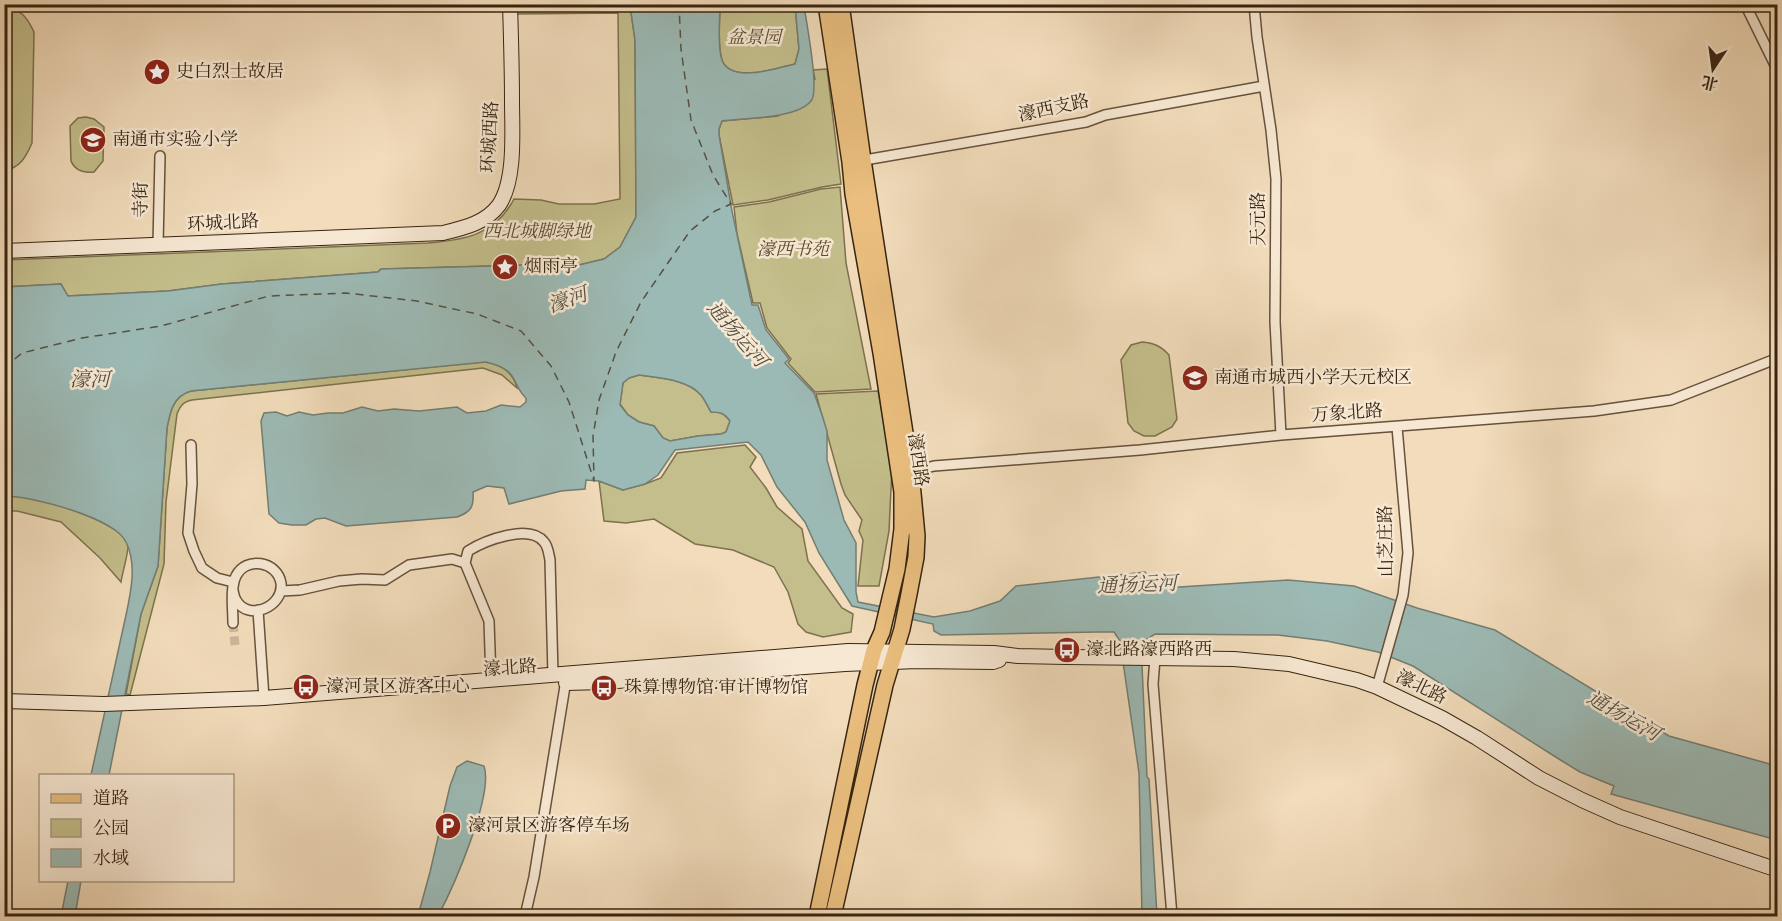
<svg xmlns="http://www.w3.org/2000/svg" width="1782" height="921" font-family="Vollkorn,'Noto Serif SC',serif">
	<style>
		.green { fill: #c3be8b; stroke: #7d714e; stroke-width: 1.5 }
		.water { fill: #9cbab5; stroke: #747e73; stroke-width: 1.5; fill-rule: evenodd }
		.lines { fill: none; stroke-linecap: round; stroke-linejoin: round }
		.ferry { stroke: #555142; stroke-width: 1.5; stroke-dasharray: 8 6; stroke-linecap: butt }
		.street-tunnel { stroke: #cdb799; stroke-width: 9; stroke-dasharray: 9 4.5; stroke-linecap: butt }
		.street-casing { stroke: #66523b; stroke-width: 12 }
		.secondary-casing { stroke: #372410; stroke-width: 16 }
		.primary-casing { stroke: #372410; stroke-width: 18 }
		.street { stroke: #f7e8d3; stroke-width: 9 }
		.secondary { stroke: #f7e8d3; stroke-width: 14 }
		.primary { stroke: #e9be7e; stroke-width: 15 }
		.labels { text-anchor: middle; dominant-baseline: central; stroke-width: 5; stroke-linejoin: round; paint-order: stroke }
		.park-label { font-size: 18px; font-style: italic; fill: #5a4a2f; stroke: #f7e8d3 }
		.poi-label { font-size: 18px; fill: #372410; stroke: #f7e8d3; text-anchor: start }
		.street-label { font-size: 18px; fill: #372410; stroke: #f7e8d3 }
		.water-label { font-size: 20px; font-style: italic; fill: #555142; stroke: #f7e8d3 }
	</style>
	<rect width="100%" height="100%" fill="#f2dcbb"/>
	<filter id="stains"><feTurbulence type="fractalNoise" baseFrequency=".00333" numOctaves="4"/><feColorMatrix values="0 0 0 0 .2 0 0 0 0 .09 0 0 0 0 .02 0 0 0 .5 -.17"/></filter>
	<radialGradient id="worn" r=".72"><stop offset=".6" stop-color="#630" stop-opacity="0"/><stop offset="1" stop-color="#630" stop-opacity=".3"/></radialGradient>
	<path class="green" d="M5,5C22,12 26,15 34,32L32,143C26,157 20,168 5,170Z
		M517,5H630L635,40L636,217L620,247L604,259L579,265H529L381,269L378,272L222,284L168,291L67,296L61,284L5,287L4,260L428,243C465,240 495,235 514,199L541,200L559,204H594L620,199L618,13L517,14Z
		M720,5H795L799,49L795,64C778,68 730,84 722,60C717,46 720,21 720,5Z
		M827,69L841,184L822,187L768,200L733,205L719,135V129L722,121L778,116L815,79L813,70Z
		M86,117L94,119L104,127L103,161L94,172C84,173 75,171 71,161L70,126L78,118Z
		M840,187L846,263L871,389L815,392L788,363L791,359L767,328L760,303H753L737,234L734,207L769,202L821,189Z
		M1142,342C1154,343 1161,346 1169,355L1177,419L1172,427L1155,436H1144L1134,431L1128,423L1121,360L1131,345Z
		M482,362C498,362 513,371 517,388L502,375L483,368L192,400C183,402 180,406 177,414L166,502L164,564L130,695L126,694L141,614L158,566L167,428C170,412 173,396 191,391Z
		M639,375C659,378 687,379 701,395C705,400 708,407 711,412C720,412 724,413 730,421L726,432L721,434L698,436L670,441L663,438L654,426L639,422L628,415L620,404L623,383L629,378Z
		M878,391L892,468L889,531L879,586H858L863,540L859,531L862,520L845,495L841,484L816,394Z
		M745,445L756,457L750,467L766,488L777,507L802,529L808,561L842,608L853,614L851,632L823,637L806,632L798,624L788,592L774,567L733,550L695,544L654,519L626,523L604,521L599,481L623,490L645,484L661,478L677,453Z
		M5,496C15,496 27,497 37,500C55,503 124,525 128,545C129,551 122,574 121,582L100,558L61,522L17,511H5Z"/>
	<path class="water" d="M630,5H720C720,21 717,46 722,60C730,84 778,68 795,64L799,49L795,5H804C806,21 820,91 811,101C796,119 745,118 722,121L719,129V135L732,211L752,305H758L766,330L789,359L785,363L814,393L822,415L827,431V460L844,520L856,543V592L858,602L934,617L970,611L1000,601L1016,586L1145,572L1154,584L1164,588L1288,580L1354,586L1417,608L1495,630L1669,736L1777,766V840L1611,794L1614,786L1580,772L1562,761L1413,666L1378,652L1327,641L1278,635L1155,634L1141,643L1147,777L1149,779L1157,916H1142L1139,773L1120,641L1114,632H1098L941,635L934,631L933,624L852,606L819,553L805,522L777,487L761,455L748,442L675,450L658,475L645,484L623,490L599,481L586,480L585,489L561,491L509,504L504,488L487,486L473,492C474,507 471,512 457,517L346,526L325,518L316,519L306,525H292L279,523L269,514L261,421L264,413L276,412L287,416L299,412L313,415L328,413H343L362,407L378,411L394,409L419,411L457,407L467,413L486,411L501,405L520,407L526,402V398C520,393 518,387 515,381C510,369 498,365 486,362L191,391C173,396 170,412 167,428L158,566L141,614L109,775H91L126,615C131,592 137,564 126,542C114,517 31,496 5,496L4,287L61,284L68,296L168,291L222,284L378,272L381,269L529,265H579L604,259L620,247L636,217L635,40ZM639,375C659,378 687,379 701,395C705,400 708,407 711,412C721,412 724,413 730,421L726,432L721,434L698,436L670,441L663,438L654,426L639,422L628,415L620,405L623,383L629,378Z
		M467,761L484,766C494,795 453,888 438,916H415L419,912L430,872L450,786L457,767Z
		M68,881H81L75,916H61Z"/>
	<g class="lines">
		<path class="ferry" d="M4,368L22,353L82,338L161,326L269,296L346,293L417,301L477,314L521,331L551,366L569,402L594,481L593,436L599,400L616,352L641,302L690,231L715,211L731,204L713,175L691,120L681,49L679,4"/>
		<path class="street-tunnel" d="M233,623L235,645"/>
		<defs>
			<path id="street" d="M1254,4L1257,37L1271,130L1276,179L1275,322L1281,435
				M1745,4L1778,71
				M859,161L1086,122L1105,115L1264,86
				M158,245L160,156
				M191,445L192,484L188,533L194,551L202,568L217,578L233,582
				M911,472L934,466L1140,450L1281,435L1594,411L1671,400L1778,358
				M465,563L468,551C484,541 529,523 544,542C548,546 549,555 550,560L553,675
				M281,591L300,590L339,581L362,579L385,580L409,565L452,559L465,563L489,621L491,680
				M258,610L264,698
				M233,623C233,610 230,587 236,576C246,556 277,561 281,583C284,607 248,622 236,600C234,597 234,594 233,591
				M1155,658L1153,684L1172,916
				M1377,687L1403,595L1408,553L1397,427
				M525,916L534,877L566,680"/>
			<path id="secondary" d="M4,251L443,233C464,228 486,223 499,205C516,180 512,130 512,101C512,69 511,37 510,4
				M566,683L604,682L845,664L917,661L993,662L999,660
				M4,701L104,704L264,698L848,651L994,653L1018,656L1066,657L1234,659L1289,664L1357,680L1377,687L1442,718L1477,738L1539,778L1582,800L1620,817L1778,870"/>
			<path id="primary" d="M817,916L865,685L874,650L882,632L897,569L902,529V492L881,353L853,194L850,162L826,4
				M833,916L885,685L902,629L909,594L916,557L917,536L911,472L863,160L841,4"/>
		</defs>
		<use href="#street" class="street-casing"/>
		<use href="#secondary" class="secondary-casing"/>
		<use href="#primary" class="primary-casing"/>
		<use href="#street" class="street"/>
		<use href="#secondary" class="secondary"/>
		<use href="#primary" class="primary"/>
	</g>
	<defs>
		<symbol id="sight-disc" viewBox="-11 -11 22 22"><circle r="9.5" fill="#8f2418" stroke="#f7e8d3"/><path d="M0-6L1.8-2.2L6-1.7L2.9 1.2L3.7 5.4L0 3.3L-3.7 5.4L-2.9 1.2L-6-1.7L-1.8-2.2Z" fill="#fff"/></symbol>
		<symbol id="school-disc" viewBox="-11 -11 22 22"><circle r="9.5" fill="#8f2418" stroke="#f7e8d3"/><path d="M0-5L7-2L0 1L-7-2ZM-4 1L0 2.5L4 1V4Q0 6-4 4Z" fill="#fff"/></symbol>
		<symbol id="bus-disc" viewBox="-11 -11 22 22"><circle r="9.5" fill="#8f2418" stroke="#f7e8d3"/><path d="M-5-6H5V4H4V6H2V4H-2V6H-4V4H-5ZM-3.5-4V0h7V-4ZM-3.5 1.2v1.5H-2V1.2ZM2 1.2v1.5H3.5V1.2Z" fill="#fff"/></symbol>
		<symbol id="parking-disc" viewBox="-11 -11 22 22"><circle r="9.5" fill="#8f2418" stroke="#f7e8d3"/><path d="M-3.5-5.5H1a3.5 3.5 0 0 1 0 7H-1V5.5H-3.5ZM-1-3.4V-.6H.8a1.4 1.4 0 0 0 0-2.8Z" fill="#fff"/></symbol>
	</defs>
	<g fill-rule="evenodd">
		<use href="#sight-disc" x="142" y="57" width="30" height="30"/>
		<use href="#school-disc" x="78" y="125" width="30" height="30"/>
		<use href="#sight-disc" x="490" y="252" width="30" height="30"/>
		<use href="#school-disc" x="1180" y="363" width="30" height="30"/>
		<use href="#bus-disc" x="1052" y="635" width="30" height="30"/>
		<use href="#bus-disc" x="291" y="672" width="30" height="30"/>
		<use href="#bus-disc" x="589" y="673" width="30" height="30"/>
		<use href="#parking-disc" x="433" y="811" width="30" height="30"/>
	</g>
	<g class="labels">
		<g class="park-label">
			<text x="754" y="38">盆景园</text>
			<text x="537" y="232">西北城脚绿地</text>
			<text x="793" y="250">濠西书苑</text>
		</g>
		<g class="poi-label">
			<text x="176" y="72">史白烈士故居</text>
			<text x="112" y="140">南通市实验小学</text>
			<text x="524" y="267">烟雨亭</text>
			<text x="1214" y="378">南通市城西小学天元校区</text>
			<text x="1086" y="650">濠北路濠西路西</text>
			<text x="326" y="687">濠河景区游客中心</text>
			<text x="624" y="688">珠算博物馆·审计博物馆</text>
			<text x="468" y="826">濠河景区游客停车场</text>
		</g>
		<g class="street-label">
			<text transform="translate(1054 109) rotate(-12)">濠西支路</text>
			<text transform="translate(491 137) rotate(-87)">环城西路</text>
			<text transform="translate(142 200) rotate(-89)">寺街</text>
			<text transform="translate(1259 219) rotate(-90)">天元路</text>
			<text transform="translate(223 224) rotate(-3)">环城北路</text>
			<text transform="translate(1347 414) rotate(-4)">万象北路</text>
			<text transform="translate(917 460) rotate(82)">濠西路</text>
			<text transform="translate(1387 541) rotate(-91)">山芝庄路</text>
			<text transform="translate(510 669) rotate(-4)">濠北路</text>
			<text transform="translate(1421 688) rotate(26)">濠北路</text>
		</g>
		<g class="water-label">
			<text transform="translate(568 301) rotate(-19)">濠河</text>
			<text transform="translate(736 335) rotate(49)">通扬运河</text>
			<text x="90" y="381">濠河</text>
			<text transform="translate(1137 586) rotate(-2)">通扬运河</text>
			<text transform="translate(1623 717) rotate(30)">通扬运河</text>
		</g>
	</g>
	<rect width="1782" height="921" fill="none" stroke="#f2dcbb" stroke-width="24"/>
	<rect x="6" y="6" width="1770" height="909" fill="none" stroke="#372410" stroke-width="3"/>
	<rect x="12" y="12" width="1758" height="897" fill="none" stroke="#372410" stroke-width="1.5"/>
	<rect x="39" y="774" width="195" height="108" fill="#f7e8d3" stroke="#aa9a85" stroke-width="1.5"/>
	<rect x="51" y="794" width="30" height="9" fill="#e9be7e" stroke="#aa9a85" stroke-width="1.5"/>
	<text x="93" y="804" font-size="18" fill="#372410">道路</text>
	<rect x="51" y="819" width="30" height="18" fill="#c3be8b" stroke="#aa9a85" stroke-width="1.5"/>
	<text x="93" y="834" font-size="18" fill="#372410">公园</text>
	<rect x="51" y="849" width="30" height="18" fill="#9cbab5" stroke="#aa9a85" stroke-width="1.5"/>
	<text x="93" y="864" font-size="18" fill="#372410">水域</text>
	<g transform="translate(1713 69) rotate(193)" stroke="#f7e8d3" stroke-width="4.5" paint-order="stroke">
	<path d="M0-4.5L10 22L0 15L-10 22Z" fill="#372410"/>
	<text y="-9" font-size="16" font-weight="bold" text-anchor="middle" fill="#372410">北</text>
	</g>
	<rect width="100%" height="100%" filter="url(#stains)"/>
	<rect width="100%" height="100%" fill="url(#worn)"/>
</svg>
